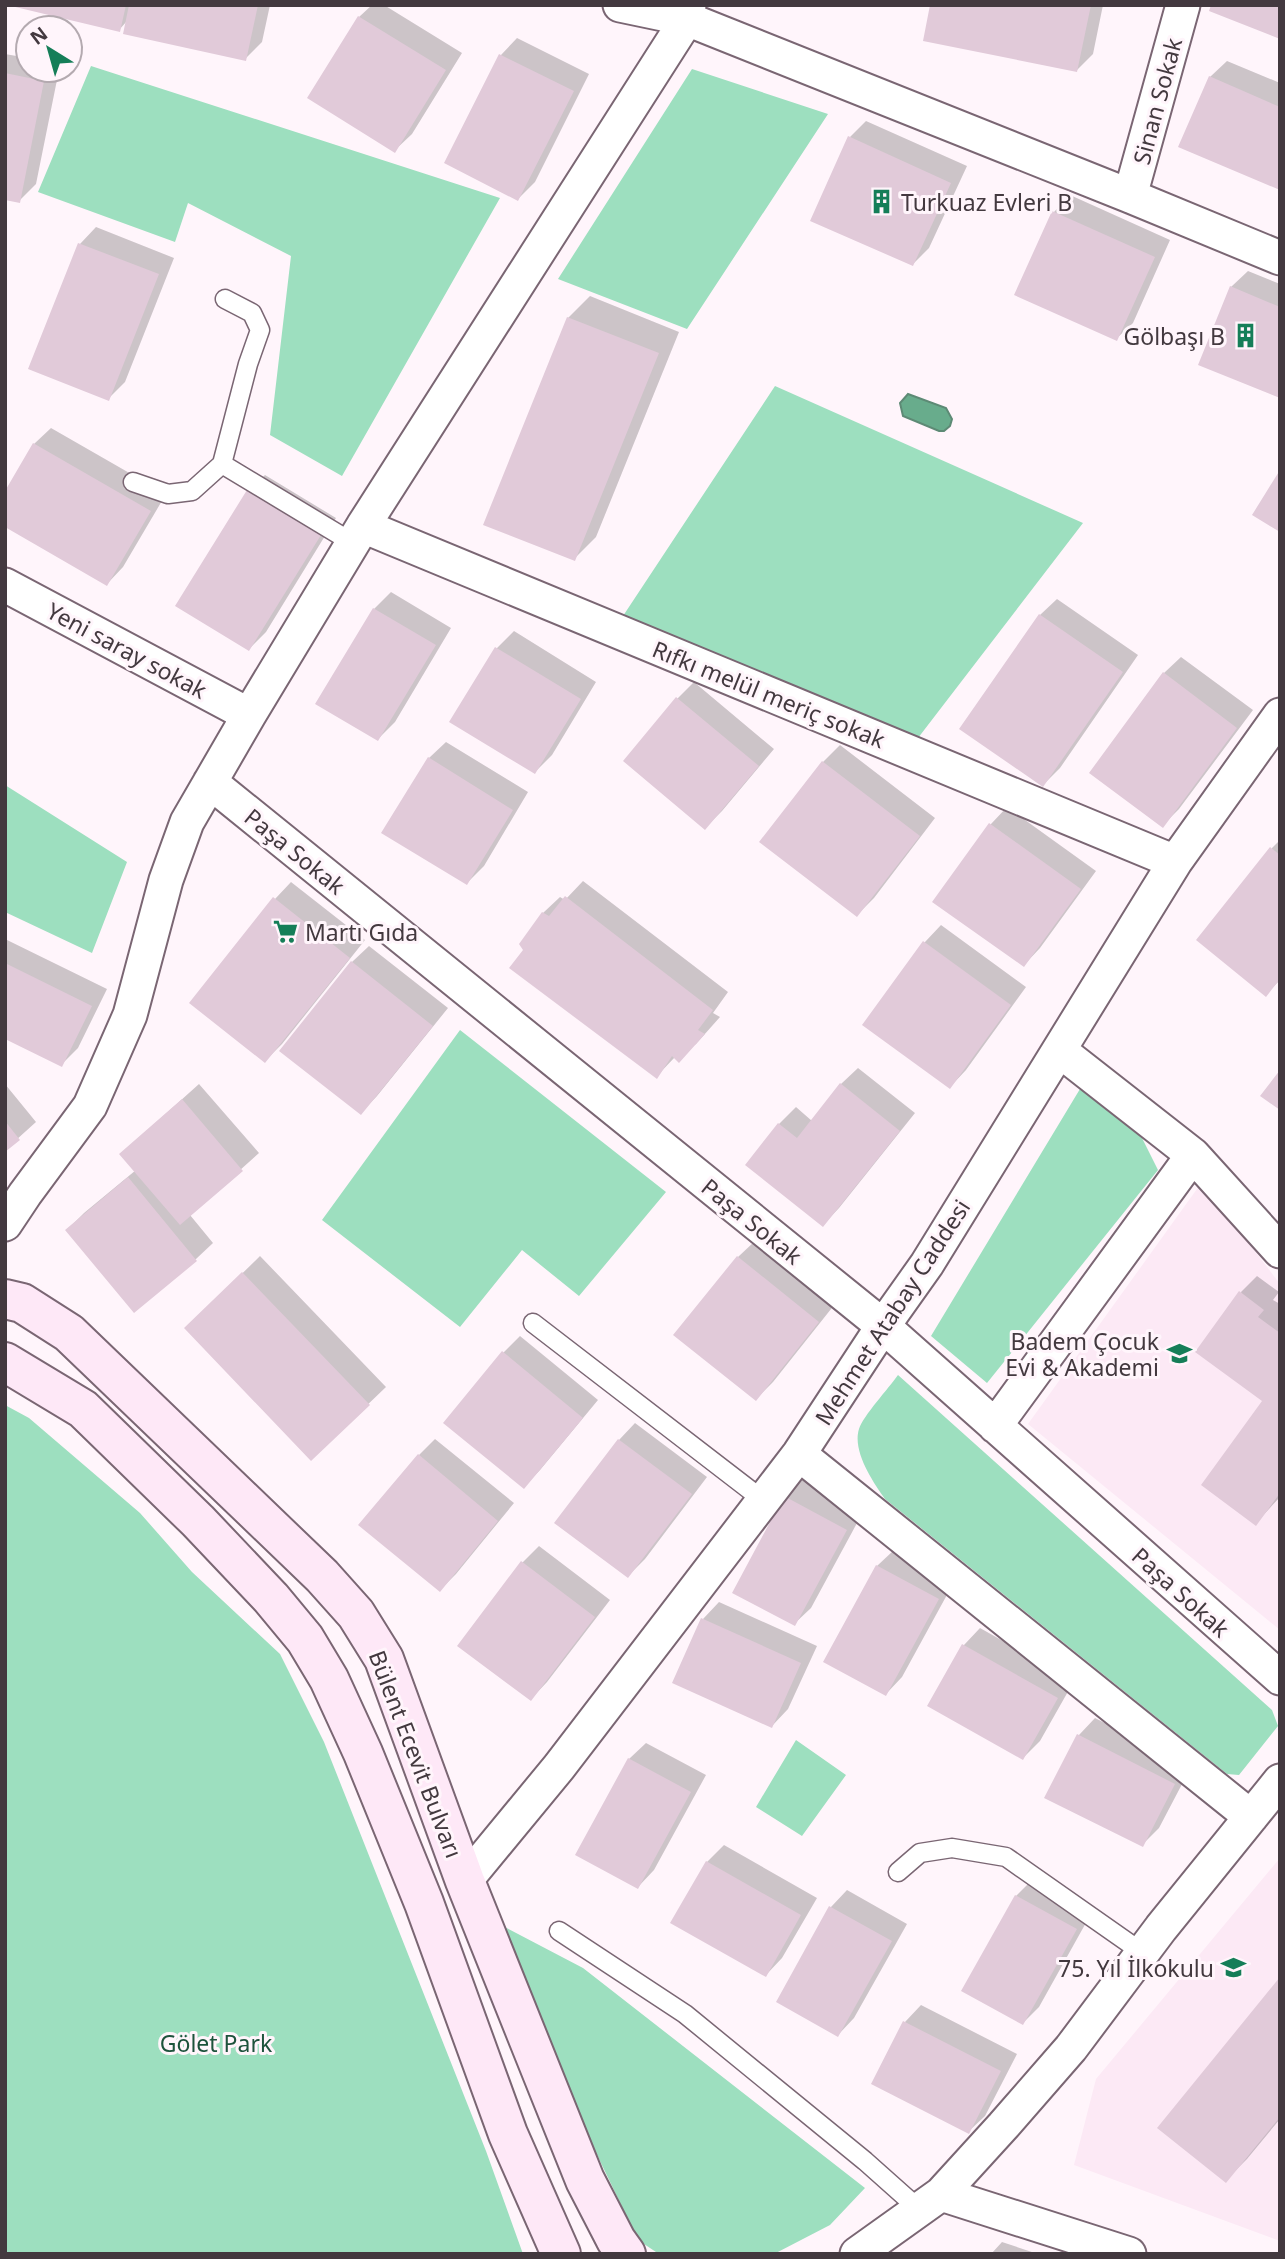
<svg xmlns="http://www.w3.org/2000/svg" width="1285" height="2259" font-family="'Noto Sans',sans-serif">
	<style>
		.built { fill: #fce9f5 }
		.green { fill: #9ddfbf }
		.water { fill: #68ac8c; stroke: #5d8a75; stroke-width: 2 }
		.shadow { fill: #0003 }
		.building { fill: #e1cad9 }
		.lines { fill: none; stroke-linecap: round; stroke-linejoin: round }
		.service-casing { stroke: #7a6673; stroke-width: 21 }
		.minor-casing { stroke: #7a6673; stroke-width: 37 }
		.secondary-casing { stroke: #7a6673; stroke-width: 42 }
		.service { stroke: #fff; stroke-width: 18 }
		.minor { stroke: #fff; stroke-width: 33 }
		.secondary { stroke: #fee8f7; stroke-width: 38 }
		.labels { text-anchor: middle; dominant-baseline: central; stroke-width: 6; stroke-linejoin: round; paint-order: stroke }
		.street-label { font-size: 23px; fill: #43393f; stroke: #fff5fb }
		.poi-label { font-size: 23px; fill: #43393f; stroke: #fff5fb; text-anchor: end }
		.park-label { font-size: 23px; fill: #1d533c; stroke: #fff5fb }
	</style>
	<rect width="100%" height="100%" fill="#fff5fb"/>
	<path class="built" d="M1202,1182L1280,1284V1630L1028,1424Z
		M1280,1858V2241L1074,2165L1096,2079Z"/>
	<path class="green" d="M91,66L500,198L342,476L270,435L291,256L188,203L175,242L38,192Z
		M692,69L828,114L687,329L558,279Z
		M775,386L1083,523L918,738L623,616Z
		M5,785L127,862L92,953L5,912Z
		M460,1030L666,1192L579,1296L522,1250L460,1327L322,1220Z
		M1083,1084L1134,1122L1158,1170L987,1383L931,1336Z
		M898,1375L1272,1710L1278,1726L1239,1775L1227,1774L885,1499C873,1482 852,1451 859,1429C863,1416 889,1388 898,1375Z
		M5,1405L29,1418L140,1513L192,1572L280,1654L324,1742L486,2151L523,2254H5Z
		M796,1740L846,1775L802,1836L756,1807Z
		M501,1925L583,1968L865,2188L830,2225L774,2254H659L638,2240L574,2107Z"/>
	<path class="water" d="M908,394L946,408L952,419L950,426L944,431H939L903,416L900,403Z"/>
	<path class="shadow" d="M10,5H270L262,42L245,59L127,21L119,30Z
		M372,5H384L462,53L412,134L395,150L359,17Z
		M932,5H1103L1093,54L1076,71Z
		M517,38L589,74L535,182L518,199L447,162L501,55Z
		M5,54L28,58V70H59L36,184L19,201L5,198Z
		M1227,61L1280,83L1279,188L1210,77Z
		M866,121L967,166L929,248L913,264L850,137Z
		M1070,195L1170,240L1133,323L1116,339L1016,294L1054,212Z
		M96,227L174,258L125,382L108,399L80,244Z
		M1248,271L1280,284V396L1231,287Z
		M590,296L679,332L596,537L574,559L568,318Z
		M51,428L166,494L123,567L107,584L34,444Z
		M265,475L336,518L266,632L249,649L248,491Z
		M391,592L451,628L395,722L378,739L317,703L374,609Z
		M1057,599L1138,655L1060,768L1043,785L1040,615Z
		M514,631L596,682L552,755L535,772L451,721L497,648Z
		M1181,657L1253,710L1179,809L1163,825L1164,673Z
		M694,682L774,749L722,811L705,828L677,699Z
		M446,742L528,792L484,866L467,883L429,758Z
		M840,745L935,818L874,898L857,915L762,841L823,762Z
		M1007,807L1096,871L1040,948L1024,965L935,901L991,824Z
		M1280,840V980L1266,994L1272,848Z
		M583,881L728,992L713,1013L720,1017L696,1044L675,1057L656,1077L526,950L543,913L560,897L565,900Z
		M291,882L365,940L282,1044L265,1061L275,899Z
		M941,925L1026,987L966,1070L950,1087L864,1025L925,942Z
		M5,939L107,989L78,1048L61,1065L5,1037Z
		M369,946L448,1008L377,1096L361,1113L352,962Z
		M858,1068L915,1113L839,1208L823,1225L747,1165L779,1124L796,1107L812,1121L841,1084Z
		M5,1084L36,1122L5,1150Z
		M199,1084L259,1153L190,1215L213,1243L196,1259L134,1311L67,1230L84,1213L136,1170L121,1154Z
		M755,1241L835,1304L773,1382L756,1399L738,1257Z
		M260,1256L386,1387L311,1459L203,1312Z
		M1257,1276L1279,1292L1273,1300L1280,1304V1497L1256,1523L1265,1401L1241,1292Z
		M520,1336L598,1400L540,1470L524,1487L503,1353Z
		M635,1423L707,1477L645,1559L628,1576L619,1440Z
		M435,1439L514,1503L456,1574L440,1590L419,1455Z
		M802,1480L863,1512L811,1608L794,1624L786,1497Z
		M539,1546L610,1600L547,1682L531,1699L522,1563Z
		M894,1550L954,1582L902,1677L886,1694L877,1566Z
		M719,1602L817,1646L788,1709L772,1726L703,1619Z
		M980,1628L1074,1681L1040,1741L1023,1758L929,1706L964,1645Z
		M1095,1718L1191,1767L1159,1828L1142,1845L1047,1797L1079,1735Z
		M646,1743L706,1775L654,1870L638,1887L629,1759Z
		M724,1845L817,1898L782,1958L766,1975L707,1862Z
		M1033,1879L1092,1912L1039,2007L1023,2023L1016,1896Z
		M847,1890L907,1924L854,2018L838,2035L831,1907Z
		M1280,1980V2119L1247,2159L1225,2181Z
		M921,2005L1017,2054L985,2116L968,2132L905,2022Z
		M1002,2242L1038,2254H991Z"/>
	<path class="building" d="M7,5H126L120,32Z
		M129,5H258L246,61L123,34Z
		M930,5H1091L1077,72L923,41Z
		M1211,5H1280V39L1209,11Z
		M358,16L446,70L395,153L307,98Z
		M499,54L574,91L518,201L444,163Z
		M5,73L44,81L20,203L5,200Z
		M1209,76L1280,107V190L1178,147Z
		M848,136L951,183L913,266L810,221Z
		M1052,211L1155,257L1117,341L1014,295Z
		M78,243L159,274L109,401L28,369Z
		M1230,286L1280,307V398L1198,365Z
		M567,317L659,353L575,561L483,525Z
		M33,443L151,511L107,586L5,527V491Z
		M1280,470V532L1252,515Z
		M247,490L321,535L249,651L175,606Z
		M373,608L436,645L378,741L315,704Z
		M1039,614L1123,672L1043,787L959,729Z
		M495,647L581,699L535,774L449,722Z
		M1163,672L1237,728L1163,828L1089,773Z
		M676,697L759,766L705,830L623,761Z
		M428,757L513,810L467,885L381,833Z
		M822,761L920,836L857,917L759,842Z
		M989,823L1081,889L1024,967L932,902Z
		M1270,847L1280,855V979L1266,997L1196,940Z
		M565,896L713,1010L698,1030L705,1034L679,1063L672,1056L657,1079L509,968L523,950L519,944L542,912L549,916Z
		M273,897L350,958L265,1063L189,1003Z
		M923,941L1011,1005L950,1089L862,1025Z
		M351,961L433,1026L361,1115L279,1051Z
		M5,963L92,1006L62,1067L5,1039Z
		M1280,1070V1110L1260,1096Z
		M840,1083L900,1131L823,1227L745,1165L778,1123L797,1138Z
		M182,1099L243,1171L180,1225L119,1154Z
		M5,1121L20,1140L5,1152Z
		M128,1177L197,1261L134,1313L65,1230Z
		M737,1256L819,1322L756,1401L673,1335Z
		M242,1272L370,1405L311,1461L184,1328Z
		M1239,1291L1264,1310L1258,1317L1280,1333V1493L1256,1526L1201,1485L1262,1401L1195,1352Z
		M502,1351L583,1418L524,1489L443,1423Z
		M618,1439L692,1494L628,1578L554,1523Z
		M418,1454L498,1521L440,1592L358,1525Z
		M784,1496L847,1530L795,1626L732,1593Z
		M521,1561L595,1617L531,1701L457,1646Z
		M876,1565L939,1599L886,1696L823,1662Z
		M701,1618L801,1663L772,1728L672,1683Z
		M962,1644L1058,1698L1023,1760L927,1706Z
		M1077,1734L1175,1784L1143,1847L1044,1798Z
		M628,1758L691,1792L638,1889L575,1855Z
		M706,1861L801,1915L766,1977L670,1923Z
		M1015,1895L1077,1929L1023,2025L961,1991Z
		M829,1906L892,1941L838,2037L776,2002Z
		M1280,1977V2117L1226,2183L1157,2128Z
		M903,2021L1001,2071L969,2134L871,2084Z"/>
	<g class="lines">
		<defs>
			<path id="service" d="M222,464L353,543
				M133,482L168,494L192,491L222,464L248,364L260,330L252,313L225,299
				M533,1323L763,1500
				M898,1872L920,1853L952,1848L1006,1857L1143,1953
				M559,1931L685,2014L865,2161L920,2210"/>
			<path id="minor" d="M620,5L687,19L1130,196L1280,258
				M1130,196L1183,5
				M363,526L1175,862
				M5,585L249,715
				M210,782L883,1326L1280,1678
				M1059,1050L1193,1155L1280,1251
				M5,1224L25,1194L90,1106L130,1015L166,880L187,822L249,715L363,526L687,19L689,5
				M995,1426L1193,1155
				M799,1454L1251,1817
				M465,1881L559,1767L799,1454L883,1326L927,1264L1175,862L1280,715
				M941,2194L1129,2254
				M857,2254L941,2194L1003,2126L1071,2048L1161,1928L1280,1781"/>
			<path id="secondary" d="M5,1299L22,1303L69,1333L322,1576L356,1614L384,1659L465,1881L585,2180L616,2240L626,2254
				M5,1362L83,1409L198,1521L271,1598L305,1639L329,1679L363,1753L424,1903L508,2134L561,2254"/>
		</defs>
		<use href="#service" class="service-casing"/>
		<use href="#minor" class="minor-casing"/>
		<use href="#secondary" class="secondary-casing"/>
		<use href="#service" class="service"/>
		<use href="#minor" class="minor"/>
		<use href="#secondary" class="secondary"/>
	</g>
	<defs>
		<symbol id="building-bare" viewBox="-9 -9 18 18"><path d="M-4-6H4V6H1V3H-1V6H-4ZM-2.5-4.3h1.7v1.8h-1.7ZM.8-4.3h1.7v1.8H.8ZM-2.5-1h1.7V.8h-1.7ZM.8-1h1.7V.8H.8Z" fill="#157e58" stroke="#fff5fb" stroke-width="2.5" paint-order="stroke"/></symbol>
		<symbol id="supermarket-bare" viewBox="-9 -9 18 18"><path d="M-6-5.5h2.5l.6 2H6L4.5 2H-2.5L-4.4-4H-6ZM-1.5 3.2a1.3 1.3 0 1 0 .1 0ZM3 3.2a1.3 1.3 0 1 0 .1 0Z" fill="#157e58" stroke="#fff5fb" stroke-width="2.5" paint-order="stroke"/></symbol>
		<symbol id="school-bare" viewBox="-9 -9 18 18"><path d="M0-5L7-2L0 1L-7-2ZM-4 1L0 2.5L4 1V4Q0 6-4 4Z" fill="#157e58" stroke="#fff5fb" stroke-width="2.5" paint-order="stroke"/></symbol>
	</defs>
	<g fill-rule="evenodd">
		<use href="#building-bare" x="864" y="184" width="35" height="35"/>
		<use href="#building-bare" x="1228" y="318" width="35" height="35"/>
		<use href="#supermarket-bare" x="268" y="914" width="35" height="35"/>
		<use href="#school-bare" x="1162" y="1336" width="35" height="35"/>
		<use href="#school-bare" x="1216" y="1950" width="35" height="35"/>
	</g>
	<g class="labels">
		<g class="street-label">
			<text transform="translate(1157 101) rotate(-75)">Sinan Sokak</text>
			<text transform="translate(127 650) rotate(28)">Yeni saray sokak</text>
			<text transform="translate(769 694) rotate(22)">Rıfkı melül meriç sokak</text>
			<text transform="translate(295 851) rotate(39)">Paşa Sokak</text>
			<text transform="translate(752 1221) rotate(39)">Paşa Sokak</text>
			<text transform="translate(892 1312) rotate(-57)">Mehmet Atabay Caddesi</text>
			<text transform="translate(1181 1592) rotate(42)">Paşa Sokak</text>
			<text transform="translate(416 1754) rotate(69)">Bülent Ecevit Bulvarı</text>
		</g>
		<g class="poi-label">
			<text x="901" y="202" text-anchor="start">Turkuaz Evleri B</text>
			<text x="1225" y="336">Gölbaşı B</text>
			<text x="305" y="932" text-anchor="start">Martı Gıda</text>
			<text x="1159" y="1341">Badem Çocuk<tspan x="1159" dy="26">Evi &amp; Akademi</tspan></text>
			<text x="1214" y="1968">75. Yıl İlkokulu</text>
		</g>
		<g class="park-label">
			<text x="216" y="2043">Gölet Park</text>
		</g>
	</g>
	<rect width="1285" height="2259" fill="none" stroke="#43393f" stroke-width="14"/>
	<g transform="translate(49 49) rotate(323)"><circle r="33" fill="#fff5fb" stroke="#b4aab0" stroke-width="2"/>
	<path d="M0-5L12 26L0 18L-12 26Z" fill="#157e58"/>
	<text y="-10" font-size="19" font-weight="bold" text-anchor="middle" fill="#43393f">N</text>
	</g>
</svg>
